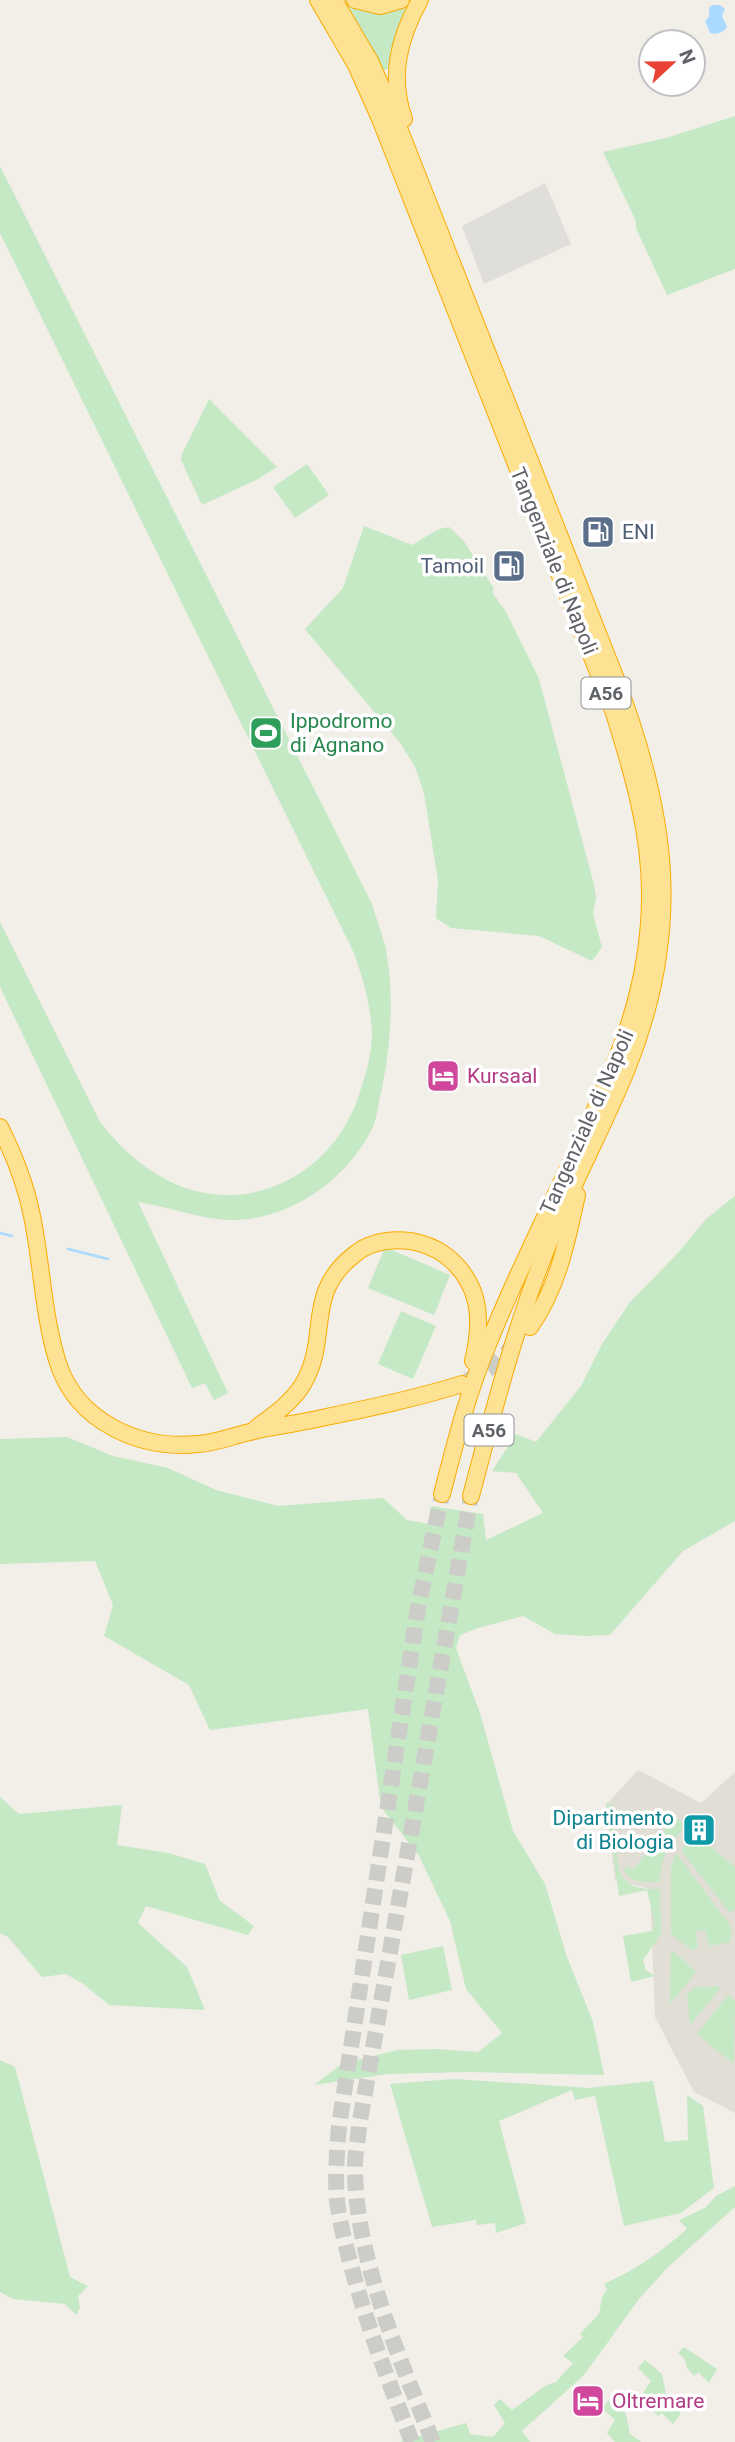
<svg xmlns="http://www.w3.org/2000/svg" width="735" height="2442" font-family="Roboto,sans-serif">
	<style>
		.industrial { fill: #e0deda }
		.education { fill: #e1ded6 }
		.green { fill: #c5e8c5 }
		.water { fill: #aadaff }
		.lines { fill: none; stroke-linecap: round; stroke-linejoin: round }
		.stream { stroke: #aadaff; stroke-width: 2.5 }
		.highway-tunnel { stroke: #ccccc8; stroke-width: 16; stroke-dasharray: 16 8; stroke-linecap: butt }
		.highway-casing { stroke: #f9ab00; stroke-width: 18 }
		.highway { stroke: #fde293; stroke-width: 16 }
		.labels { text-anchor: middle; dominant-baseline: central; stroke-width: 7; stroke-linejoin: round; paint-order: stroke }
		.shield { fill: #fff; stroke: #8f9295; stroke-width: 2 }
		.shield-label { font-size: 19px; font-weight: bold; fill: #5f6368 }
		.service-label { font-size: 21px; fill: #4e5e75; stroke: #fff; text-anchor: start }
		.street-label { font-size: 21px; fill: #5f6368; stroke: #fff }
		.leisure-label { font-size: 21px; fill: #27864d; stroke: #fff; text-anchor: start }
		.hotel-label { font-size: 21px; fill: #b23c85; stroke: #fff; text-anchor: start }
		.culture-label { font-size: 21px; fill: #0d838f; stroke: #fff; text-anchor: end }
	</style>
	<rect width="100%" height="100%" fill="#f1efe8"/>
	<path class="industrial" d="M545,183L571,244L484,284L462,226Z"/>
	<path class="education" d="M638,1770L701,1803L735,1772V2113L694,2092L655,2017L650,1889L615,1880L606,1805Z"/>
	<path class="green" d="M345,0L363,8L403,4L409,0H415L391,67L385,70L381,67Z
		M735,116V269L667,295L636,228V221L603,152L666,138Z
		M0,166L372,904C376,918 381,931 385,945C395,992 391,1046 381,1093C378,1104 377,1119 372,1129C358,1156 337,1179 312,1195C290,1209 264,1219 237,1220C204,1221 170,1207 138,1202L228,1393L214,1400L205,1383L192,1388L0,987V922L100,1122C117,1143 134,1161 158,1175C235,1222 327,1182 357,1101C364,1080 372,1056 372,1034C371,1005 363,978 353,951L0,233Z
		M209,399L277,467L258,479L202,505L181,460L182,454Z
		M307,464L329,495L295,518L273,487Z
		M364,526L412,545L439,529L449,527L464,541L494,589L492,592L506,612L539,679L593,881L596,897L593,914L602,947L592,961L539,936L451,928L436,918L438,881L424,793L415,767L401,744L305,629L343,588Z
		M735,1196V1521L683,1551L610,1635L584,1636L555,1634L523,1616L478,1628L460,1635L456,1648L480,1713L513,1831L545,1884L567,1957L593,2022L604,2075L467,2072L388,2074L314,2085L343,2063L398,2050L436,2049L478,2052L502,2033L466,1989L450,1921L419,1856L381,1807L368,1709L210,1730L189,1685L104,1636L113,1605L95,1561L0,1564V1439L67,1437L113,1456L168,1468L216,1490L278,1506L383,1498L407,1520L429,1524L431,1506L483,1514L486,1540L543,1513L516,1473L492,1471L516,1434L536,1442L581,1386L602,1344L630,1302L678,1253L706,1219Z
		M385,1247L450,1275L434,1315L368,1288Z
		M401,1311L436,1326L413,1379L378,1364Z
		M0,1797L19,1814L122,1805L117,1845L168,1853L205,1864L220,1901L254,1926L248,1935L146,1906L138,1923L187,1967L205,2010L109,2005L82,1983L66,1974L42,1977L8,1937L0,1933Z
		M606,1802L612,1805L610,1810L619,1871C628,1889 642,1889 660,1889L661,1934L643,1960L646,1970L655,1976L631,1982L623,1936L652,1931L655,1924L647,1890L619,1896Z
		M675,1817L686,1826C668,1843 661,1858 660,1882C645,1882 632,1885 624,1869L627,1866L633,1870Z
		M696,1834L735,1867V1909L730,1913L681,1850Z
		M676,1853L732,1928L730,1942L709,1946L705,1930L695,1931L698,1946L693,1951L671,1934V1867Z
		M443,1946L452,1990L409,2000L401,1955Z
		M671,1949L696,1972L670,2004Z
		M717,1986L720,1988L690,2026L687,1996L693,1988Z
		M728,1995L735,2001L734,2064L697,2034Z
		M0,2060L15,2067L70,2277L88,2286L78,2296L80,2308L76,2315L65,2304L13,2299L0,2292Z
		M454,2079L589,2088L653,2081L665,2142L688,2140L687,2095L703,2106L714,2188L681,2213L624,2226L595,2096L575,2100L572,2090L499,2121L526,2223L496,2233L495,2223L477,2225L476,2220L432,2227L390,2084Z
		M735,2186V2207L668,2267L639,2299L584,2375L522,2431L530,2442H399L466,2423L470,2434L493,2437L505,2423L494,2405L500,2399L512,2410L545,2386L556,2382L573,2363L563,2356L583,2337L580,2334L599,2314L602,2297L607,2289L604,2284C639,2268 658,2254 687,2229L679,2220L705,2208L716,2196Z
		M684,2347L717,2369L709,2383L698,2372L694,2376L687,2368L684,2358L678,2353Z
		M645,2360L662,2374L667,2399L681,2413L673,2424L662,2413L658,2416L649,2406L651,2404L648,2397L643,2393L651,2381L638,2368Z
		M609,2400L626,2414L630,2434L641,2442H615L607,2433L615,2420L602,2408Z"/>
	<path class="water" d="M712,5H720L725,9L722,16L727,27C723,33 717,35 710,33L705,21L709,17V8Z"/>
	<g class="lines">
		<path class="stream" d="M0,1233L12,1236
			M68,1249L108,1259"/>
		<path class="highway-tunnel" d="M467,1381L495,1365L513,1346
			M412,2442C390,2385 368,2329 352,2269C346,2247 340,2224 337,2201C335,2176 337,2151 339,2126L418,1608L442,1494
			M433,2442C401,2362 357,2261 355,2174C354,2158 358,2141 359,2126L471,1496"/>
		<defs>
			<path id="highway" d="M318,0L356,65L380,119L614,713C633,774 651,835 650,899C649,993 617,1062 579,1145C548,1212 514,1279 487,1347C467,1395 455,1444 442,1494
				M334,0L370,61L391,108L616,679C668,816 683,929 627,1069C605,1123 577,1175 555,1228C518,1315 495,1405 471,1496
				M355,0L380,6L401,0
				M404,119C389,76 399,38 420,0
				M0,1127C14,1155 26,1185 32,1216C42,1264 43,1316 58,1363C77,1422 140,1450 198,1444C216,1443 232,1436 250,1432C268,1427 288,1425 307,1421C359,1410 411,1400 462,1384
				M530,1327C558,1288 567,1241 577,1195
				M257,1427C274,1415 292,1402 303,1384C331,1336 303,1294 355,1254C370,1242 391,1239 410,1241C436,1245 457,1260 469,1283C482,1306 479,1336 473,1361"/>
		</defs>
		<use href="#highway" class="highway-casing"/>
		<use href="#highway" class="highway"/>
	</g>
	<defs>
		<symbol id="fuel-square" viewBox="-11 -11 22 22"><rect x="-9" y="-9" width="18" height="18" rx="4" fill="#5c6f8a" stroke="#fff"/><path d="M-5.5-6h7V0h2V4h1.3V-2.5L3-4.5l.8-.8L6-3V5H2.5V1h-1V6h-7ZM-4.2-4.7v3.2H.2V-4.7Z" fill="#fff"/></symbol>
		<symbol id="stadium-square" viewBox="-11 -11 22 22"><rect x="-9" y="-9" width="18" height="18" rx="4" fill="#2e9e5b" stroke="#fff"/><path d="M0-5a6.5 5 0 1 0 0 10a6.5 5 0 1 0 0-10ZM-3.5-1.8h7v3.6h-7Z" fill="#fff"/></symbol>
		<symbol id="hotel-square" viewBox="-11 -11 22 22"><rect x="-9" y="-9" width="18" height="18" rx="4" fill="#d1479c" stroke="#fff"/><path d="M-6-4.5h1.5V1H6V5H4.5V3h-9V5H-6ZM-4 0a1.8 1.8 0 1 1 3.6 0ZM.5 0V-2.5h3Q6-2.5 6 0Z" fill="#fff"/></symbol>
		<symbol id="building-square" viewBox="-11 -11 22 22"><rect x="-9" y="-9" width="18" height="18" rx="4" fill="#0f9aa8" stroke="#fff"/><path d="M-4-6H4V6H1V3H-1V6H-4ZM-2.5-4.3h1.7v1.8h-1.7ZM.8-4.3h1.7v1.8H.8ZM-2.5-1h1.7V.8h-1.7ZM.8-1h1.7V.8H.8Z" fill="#fff"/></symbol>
	</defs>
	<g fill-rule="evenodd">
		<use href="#fuel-square" x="579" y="513" width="38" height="38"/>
		<use href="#fuel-square" x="490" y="547" width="38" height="38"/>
		<use href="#stadium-square" x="247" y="714" width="38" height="38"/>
		<use href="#hotel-square" x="424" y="1057" width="38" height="38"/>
		<use href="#building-square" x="680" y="1811" width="38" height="38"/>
		<use href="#hotel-square" x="569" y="2382" width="38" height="38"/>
	</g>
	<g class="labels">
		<g class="shield">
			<rect x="581.5" y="677.5" width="49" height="31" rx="5"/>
			<rect x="464.5" y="1414.5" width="49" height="31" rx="5"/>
		</g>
		<g class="shield-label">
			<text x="606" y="693">A56</text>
			<text x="489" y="1430">A56</text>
		</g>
		<g class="service-label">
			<text x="622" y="532">ENI</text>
			<text x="484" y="566" text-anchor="end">Tamoil</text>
		</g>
		<g class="street-label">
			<text transform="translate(554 561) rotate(68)">Tangenziale di Napoli</text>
			<text transform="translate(587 1122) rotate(-66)">Tangenziale di Napoli</text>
		</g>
		<g class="leisure-label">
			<text x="290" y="721">Ippodromo<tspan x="290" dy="24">di Agnano</tspan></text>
		</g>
		<g class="hotel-label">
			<text x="467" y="1076">Kursaal</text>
			<text x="612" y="2401">Oltremare</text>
		</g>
		<g class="culture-label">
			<text x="674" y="1818">Dipartimento<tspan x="674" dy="24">di Biologia</tspan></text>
		</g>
	</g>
	<g transform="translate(672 63) rotate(68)"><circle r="33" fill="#ffffff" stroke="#bfc1c3" stroke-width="2"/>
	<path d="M0-5L12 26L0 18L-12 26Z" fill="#ea4335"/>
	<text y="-10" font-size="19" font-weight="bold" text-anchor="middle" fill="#5f6368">N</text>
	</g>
</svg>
